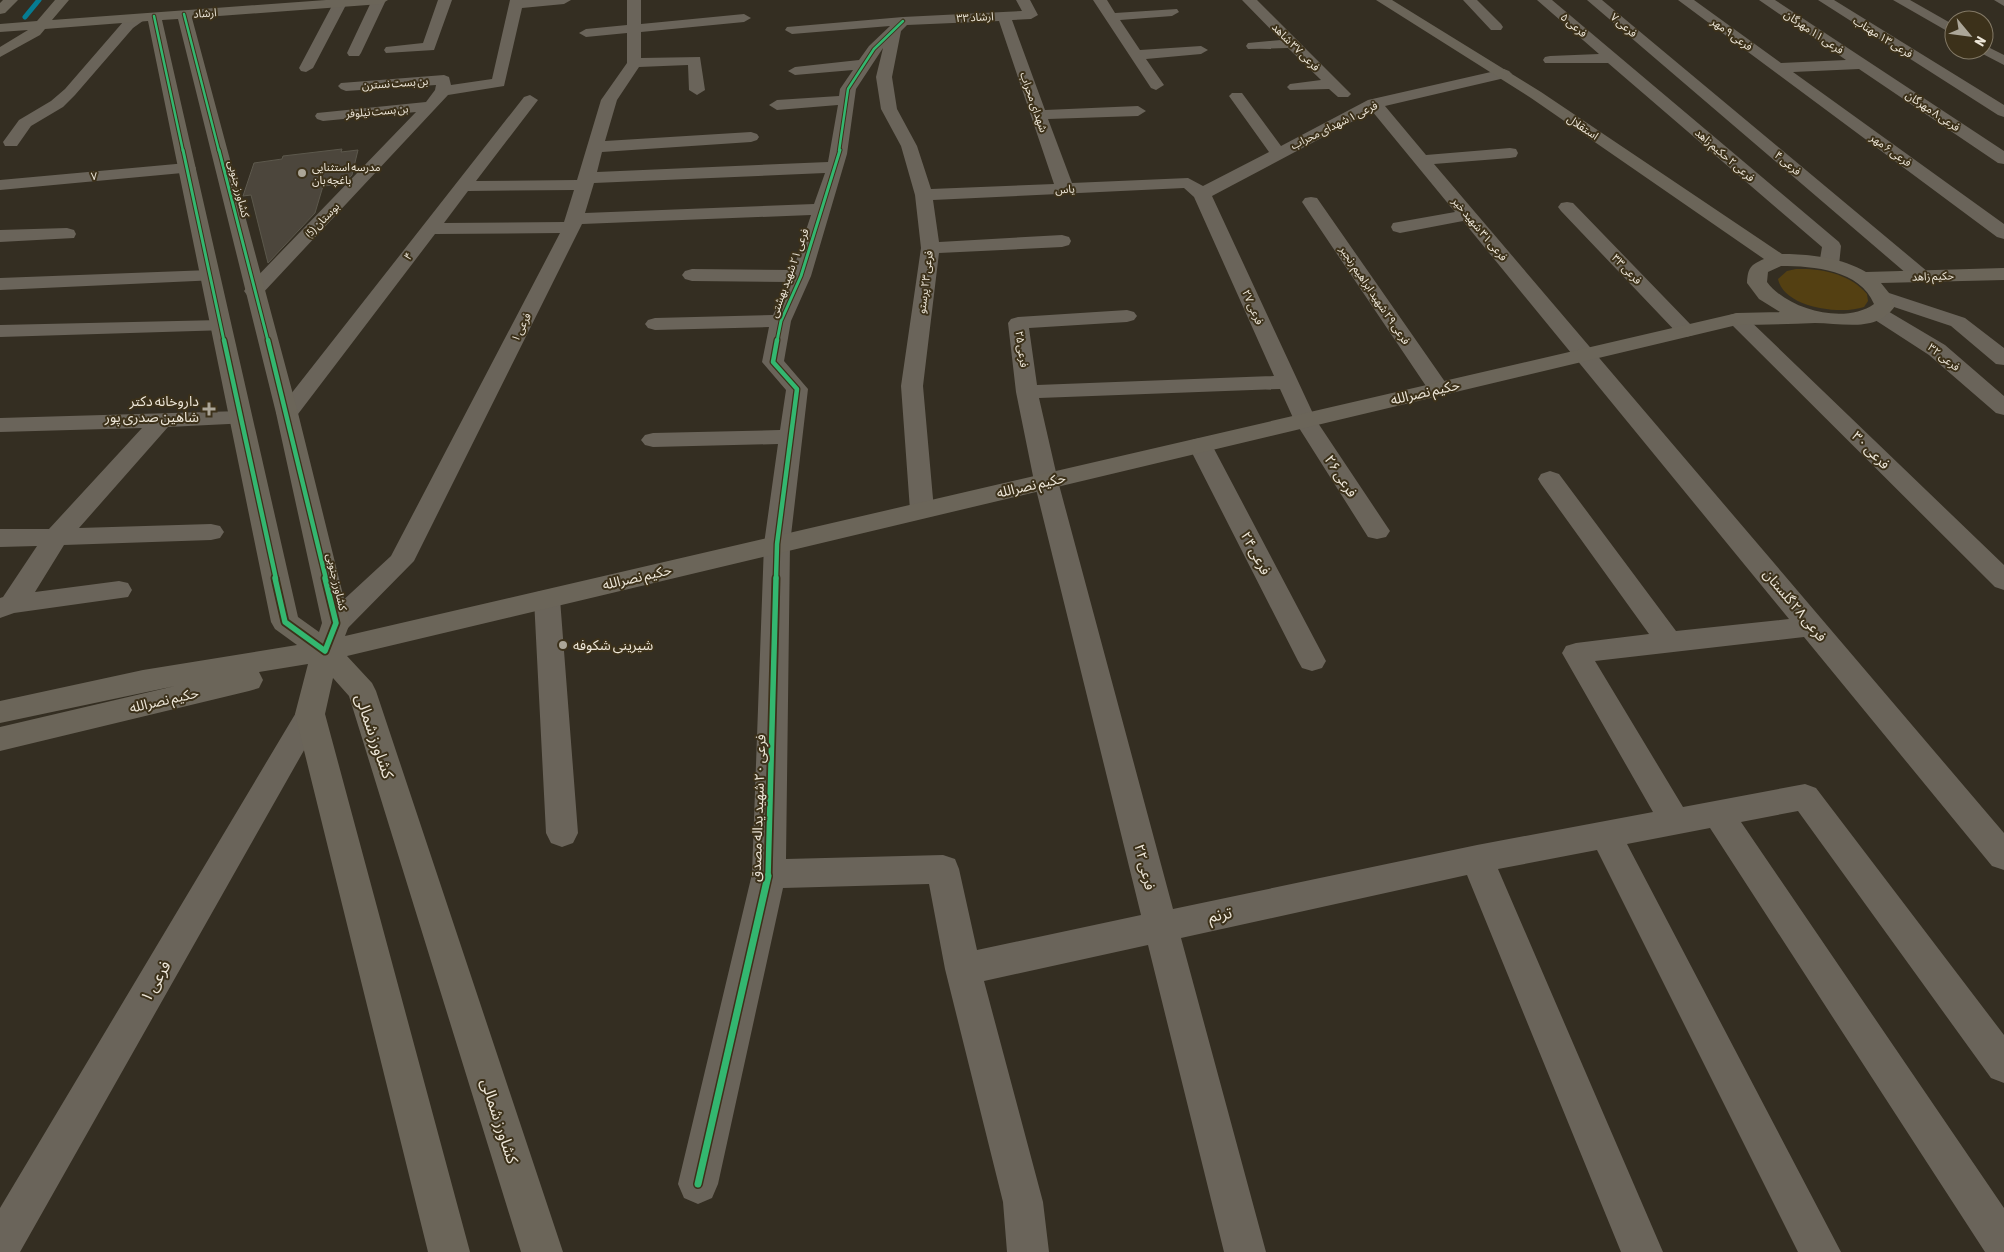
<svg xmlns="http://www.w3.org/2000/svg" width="2004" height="1252" font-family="'Asap Condensed','Noto Sans Arabic',sans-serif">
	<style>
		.green { fill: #544012 }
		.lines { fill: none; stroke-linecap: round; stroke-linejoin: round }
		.stream { stroke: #067c92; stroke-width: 5 }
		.building { fill: #4c463c; stroke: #5c584c }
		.street { fill: #6a645a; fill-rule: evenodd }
		.secondary { fill: #6b6559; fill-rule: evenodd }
		.cycleway-far4-casing { stroke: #3c311a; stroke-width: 4.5 }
		.cycleway-far3-casing { stroke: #3c311a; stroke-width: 5 }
		.cycleway-far2-casing { stroke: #3c311a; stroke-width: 7 }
		.cycleway-far1-casing { stroke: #3c311a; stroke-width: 9 }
		.cycleway-casing { stroke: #3c311a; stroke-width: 10 }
		.cycleway-far4 { stroke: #33b770; stroke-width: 2.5 }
		.cycleway-far3 { stroke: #33b770; stroke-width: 3 }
		.cycleway-far2 { stroke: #33b770; stroke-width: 4.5 }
		.cycleway-far1 { stroke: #33b770; stroke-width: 5.5 }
		.cycleway { stroke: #33b770; stroke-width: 7 }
		.poi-dot { fill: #aca698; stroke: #3c311a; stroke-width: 2 }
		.labels { text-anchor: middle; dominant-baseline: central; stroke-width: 4; stroke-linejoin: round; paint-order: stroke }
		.far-street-label { font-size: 11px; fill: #ede6d8; stroke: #3c311a }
		.far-poi-label { font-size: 11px; fill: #ede6d8; stroke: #3c311a; text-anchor: start }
		.street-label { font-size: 14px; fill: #ede6d8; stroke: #3c311a }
		.poi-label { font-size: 14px; fill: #ede6d8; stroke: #3c311a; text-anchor: end }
		.near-street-label { font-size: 16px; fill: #ede6d8; stroke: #3c311a }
	</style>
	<rect width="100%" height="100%" fill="#342e22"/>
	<path class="green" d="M1796,269C1822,268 1850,274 1867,294L1868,301L1864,307C1841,315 1784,308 1778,279L1787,271Z"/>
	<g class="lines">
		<path class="stream" d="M25,17L39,0"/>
	</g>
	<path class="building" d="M342,149L341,152L358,150L352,175L344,184L323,186L315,213L268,263L251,195L243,196L254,163L282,159L283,156Z"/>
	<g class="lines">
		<path class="street" d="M335,0H345L347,3L313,68L306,72L301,71L299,68Z
			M372,0H386L361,53L359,56H349L347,53Z
			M438,0H452L434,50L386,53L384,50L386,47L423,43Z
			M510,0H571L564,4L522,8L504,86L448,95L261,295L254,297L247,295L244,291L247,287L416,112L323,121L317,119L315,116L317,113L426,102L435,90L436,85L346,91L341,89L338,86L341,83L444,75L449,77L451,85L492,79Z
			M627,0H641V24L744,14L751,18L744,22L641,32V58L700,57L705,90L697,95L689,90L688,65L639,67L617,100L605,141L751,132L757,134L759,137L757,140L751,142L602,152L597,172L828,162L838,105L777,110L769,105L777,100L839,96L840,89L853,70L795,75L788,71L795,67L859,60L869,46L890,26L792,34L785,30L787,27L903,17L1022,11L1016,0H1030L1038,15L1031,19L1012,20L1045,110L1138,106L1146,111L1138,116L1048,119L1072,183L1188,178L1203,186L1269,152L1229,96L1232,93H1242L1281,146L1368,100L1504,69L1509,71L1512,74L1509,77L1385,106L1426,155L1510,148L1516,149L1518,153L1516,157L1510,158L1434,164L2004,833V870L1992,866L1804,637L1595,661L1683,807L1805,784L1816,788L2004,1035V1083L1991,1078L1798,811L1741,822L2004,1208V1252H1985L1710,828L1627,844L1841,1252H1798L1597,850L1498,869L1663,1252H1621L1467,875L1181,938L1266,1252H1224L1148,945L984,981L1043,1202L1049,1252H1007L1003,1202L945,969L929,884L783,888L718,1184L712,1198L698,1204L684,1198L678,1184L752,874L764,544L778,444L653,447L645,445L641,440L645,435L653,433L780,430L786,390L762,362L769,327L655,330L648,328L645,324L648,320L655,318L773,315L789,282L692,281L685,279L682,275L685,271L692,269L793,270L811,215L582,224L414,561L346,630L336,633L326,630L322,623L326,616L391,556L560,233L435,234L295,418L287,420L279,418L276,413L524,97L530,95L538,100L476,181L577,180L601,100L627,63V33L586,37L579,33L586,29L627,25ZM999,21L1054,184L931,189L917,146L897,109L892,77L901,31L907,25ZM883,48L876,77L881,109L901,146L915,195L921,248L901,386L910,510L913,516L922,518L931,516L934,510L923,386L939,253L1062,247L1069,245L1071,241L1069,237L1062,235L939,242L933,200L1184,188L1194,197L1274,376L1037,385L1029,328L1127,322L1134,320L1137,316L1134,312L1127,310L1018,317L1011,319L1008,323L1016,392L1034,481L1141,915L977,950L959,869L955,859L943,855L786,859L790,544L808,389L784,361L791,321L811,276L847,154L856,89ZM1372,111L1455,212L1393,223L1391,227L1393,231L1400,233L1463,221L1789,619L1676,631L1559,474L1550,471L1541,474L1538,479L1541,484L1649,634L1576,643L1566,646L1562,653L1653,812L1477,845L1173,909L1058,481L1039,398L1280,389L1294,420L1368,537L1377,539L1386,537L1390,531L1316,420L1212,196ZM825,173L814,204L585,213L594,183ZM574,190L564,222L444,223L468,191Z
			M1093,0H1107L1115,13L1177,9L1179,12L1172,16L1120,20L1140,50L1201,46L1208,50L1201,54L1146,59L1164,85L1156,90L1151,88Z
			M1242,0H1257L1351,94L1348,97H1338L1329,89L1290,90L1287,87L1290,84L1321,80L1288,48L1248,49L1246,46L1248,43L1281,40Z
			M1463,0H1477L1501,24L1503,27L1501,30H1491Z
			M1537,0H1552L1839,242L1841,246L1839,265L1836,269H1822L1819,265L1822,247L1608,63H1545L1543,60L1545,57L1550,56L1599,54Z
			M1587,0H1602L1928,272L1931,276L1928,280H1914Z
			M1678,0H1694L1781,63L1846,60L1759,0H1775L2004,151V164L1998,163L1859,69L1793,72L2004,224V239L1997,237Z
			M1818,0H1834L2004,105V117L1998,115Z
			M1893,0H1910L1954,25V35Z
			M1994,0H2004V6Z
			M140,14L145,15L147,18L133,28L75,95L63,107L31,126L17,146H5L3,142L19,120L51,101L65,89L123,22Z
			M1984,45L2004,55V65L1979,52L1977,50H1984Z
			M187,163L193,164L196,168L193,172L0,190V180Z
			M1311,197L1317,198L1450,389L1447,394L1439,396L1431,394L1428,389L1302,202L1305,198Z
			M1567,202L1573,203L1693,327L1696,331L1693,335L1686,337L1679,335L1561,211L1558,207L1561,203Z
			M67,228L74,230L76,234L74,238L0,242V230Z
			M210,270L217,272L220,276L217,280L0,290V278Z
			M1883,291L1965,318L2004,348V365L1996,364L1951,326L1876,301L1873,297L1876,293Z
			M1879,308L1886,310L1945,345L2004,396V415L1996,413L1929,355L1872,318L1869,314L1872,310Z
			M1737,313L1744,315L2004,565V590L1995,587L1730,323L1727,319L1730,315Z
			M221,320L228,322L231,326L228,330L0,337V325Z
			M241,411L249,413L252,418L249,423L168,427L79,528L211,524L220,526L224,532L220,538L211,540L64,545L35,592L119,581L128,583L132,590L128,597L14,613L0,618V598L3,597L37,546L0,547V529H49L142,428L0,432V418Z
			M1200,438L1208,440L1212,445L1326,661L1322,668L1312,671L1302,668L1298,661L1188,445L1192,440Z
			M547,590L557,592L560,599L578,833L573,843L562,847L551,843L546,833L534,599L537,592Z
			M310,703L320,706L325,714L320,722L20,1252H0V1208L300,706Z"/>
		<path class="secondary" d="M3,0H18L5,13L0,14V3Z
			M55,0H69L52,20L326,0H388L381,4L192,18L298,413L350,623L345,636L1737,313L1780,312L1759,299L1747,283C1748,268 1750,265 1764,259L1531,98L1376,0H1392L1541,92L1782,254C1809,254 1843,258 1866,272L2004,268V280L1881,283L1889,293L1895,306C1877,333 1842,323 1815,323C1789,324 1763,325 1737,325L347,656L372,683L376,691L563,1252H521L349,696L333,678L325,714L470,1252H428L295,714L308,664L259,672L263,680L259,688L249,691L0,751V727L175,686L0,723V701L143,670L297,645L275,629L271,622L148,21L45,29L40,35L0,57V47L28,30L0,32V24L37,21ZM178,19L276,413L322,623L319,632L298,617L162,20ZM1781,266C1814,266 1860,270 1874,304C1845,325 1788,310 1767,282L1768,272Z"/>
		<defs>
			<path id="cycleway-far4" d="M184,14L219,151
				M154,16L183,151
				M839,151L848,89L874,49L903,21"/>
			<path id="cycleway-far3" d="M183,150L224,341
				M219,150L268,341
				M777,341L781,321L801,276L840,150"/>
			<path id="cycleway-far2" d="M224,340L276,579
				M268,340L326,579
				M776,579L777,544L797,389L773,362L777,340"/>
			<path id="cycleway-far1" d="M275,578L285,622L325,651L336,623L325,578
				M768,877L776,578"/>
			<path id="cycleway" d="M698,1184L768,876"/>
		</defs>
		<use href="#cycleway-far4" class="cycleway-far4-casing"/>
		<use href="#cycleway-far3" class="cycleway-far3-casing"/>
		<use href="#cycleway-far2" class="cycleway-far2-casing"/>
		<use href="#cycleway-far1" class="cycleway-far1-casing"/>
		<use href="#cycleway" class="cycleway-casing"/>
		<use href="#cycleway-far4" class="cycleway-far4"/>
		<use href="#cycleway-far3" class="cycleway-far3"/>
		<use href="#cycleway-far2" class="cycleway-far2"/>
		<use href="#cycleway-far1" class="cycleway-far1"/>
		<use href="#cycleway" class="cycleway"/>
	</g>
	<g class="poi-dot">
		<circle cx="302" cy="173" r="5"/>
		<path d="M206.5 401.5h5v5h5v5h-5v5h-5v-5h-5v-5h5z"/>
		<circle cx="563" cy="645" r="5"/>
	</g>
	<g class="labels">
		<g class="far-street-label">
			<text transform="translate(205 13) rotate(-4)">ارشاد</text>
			<text transform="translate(975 17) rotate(-3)">ارشاد ۳۳</text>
			<text transform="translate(1574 25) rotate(40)">فرعی ۵</text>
			<text transform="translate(1624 25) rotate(40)">فرعی ۷</text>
			<text transform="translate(1814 32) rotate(34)">فرعی ۱۱ مهرگان</text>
			<text transform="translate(1732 34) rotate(36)">فرعی ۹ مهر</text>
			<text transform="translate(1883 37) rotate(32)">فرعی ۱۳ مهتاب</text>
			<text transform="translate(1296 47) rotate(45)">فرعی ۳۷ شاهد</text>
			<text transform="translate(395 83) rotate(-4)">بن بست نسترن</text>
			<text transform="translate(1034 102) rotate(71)">شهدای محراب</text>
			<text transform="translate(377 111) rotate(-5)">بن بست نیلوفر</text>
			<text transform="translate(1933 111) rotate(34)">فرعی ۸ مهرگان</text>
			<text transform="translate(1334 125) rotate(-26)">فرعی ۱ شهدای محراب</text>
			<text transform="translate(1583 127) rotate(34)">استقلال</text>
			<text transform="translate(1891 150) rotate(36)">فرعی ۶ مهر</text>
			<text transform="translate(1725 155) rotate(41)">فرعی ۲ حکیم زاهد</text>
			<text transform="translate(1788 163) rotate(40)">فرعی ۴</text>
			<text transform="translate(94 176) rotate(-5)">۷</text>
			<text transform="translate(239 189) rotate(76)">کشاورز جنوبی</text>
			<text transform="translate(1065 189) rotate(-3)">یاس</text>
			<text transform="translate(322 220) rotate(-46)">بوستان (5)</text>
			<text transform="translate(1480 229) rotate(50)">فرعی ۳۱ شهید خیر</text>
			<text transform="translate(408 256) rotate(-52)">۴</text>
			<text transform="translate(1627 269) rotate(46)">فرعی ۳۳</text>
			<text transform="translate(789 273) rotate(-70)">فرعی ۲۱ شهید بهشتی</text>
			<text transform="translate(1933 276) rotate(-2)">حکیم زاهد</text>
			<text transform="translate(925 282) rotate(-83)">فرعی ۲۳ پرستو</text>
			<text transform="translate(1375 295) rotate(56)">فرعی ۲۹ شهید ابراهیم رنجبر</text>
			<text transform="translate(1253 307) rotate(66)">فرعی ۲۷</text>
			<text transform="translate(521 327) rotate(-63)">فرعی ۱</text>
			<text transform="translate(1022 349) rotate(82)">فرعی ۲۵</text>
			<text transform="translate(1944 357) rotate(38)">فرعی ۳۲</text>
			<text transform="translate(337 582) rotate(77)">کشاورز جنوبی</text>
		</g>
		<g class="far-poi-label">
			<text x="312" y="167">مدرسه استثنایی<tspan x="312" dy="13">باغچه بان</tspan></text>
		</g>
		<g class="street-label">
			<text transform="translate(1425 392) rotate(-13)">حکیم نصرالله</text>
			<text transform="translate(1871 450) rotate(45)">فرعی ۳۰</text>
			<text transform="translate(1341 476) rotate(57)">فرعی ۲۶</text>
			<text transform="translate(1031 485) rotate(-13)">حکیم نصرالله</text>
			<text transform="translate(1256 553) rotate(62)">فرعی ۲۴</text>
			<text transform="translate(637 577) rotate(-13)">حکیم نصرالله</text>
			<text transform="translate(1795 605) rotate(50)">فرعی ۲۸ گلستان</text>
			<text transform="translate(164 700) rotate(-13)">حکیم نصرالله</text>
			<text transform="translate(758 808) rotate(-88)">فرعی ۲۰ شهید یداله مصدق</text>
			<text transform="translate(1145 867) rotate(76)">فرعی ۲۲</text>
		</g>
		<g class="poi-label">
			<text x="199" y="401">داروخانه دکتر<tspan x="199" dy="16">شاهین صدری پور</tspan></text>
			<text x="573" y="645" text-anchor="start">شیرینی شکوفه</text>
		</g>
		<g class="near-street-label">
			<text transform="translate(375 736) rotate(71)">کشاورز شمالی</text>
			<text transform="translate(1220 914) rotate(-12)">ترنم</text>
			<text transform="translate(155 981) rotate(-60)">فرعی ۱</text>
			<text transform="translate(500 1121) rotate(72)">کشاورز شمالی</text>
		</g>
	</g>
	<g transform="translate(1969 35) rotate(119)"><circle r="24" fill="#3c311a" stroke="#837966"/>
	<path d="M0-4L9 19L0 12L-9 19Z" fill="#aca698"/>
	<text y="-8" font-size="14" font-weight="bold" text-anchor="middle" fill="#ede6d8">N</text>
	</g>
</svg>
